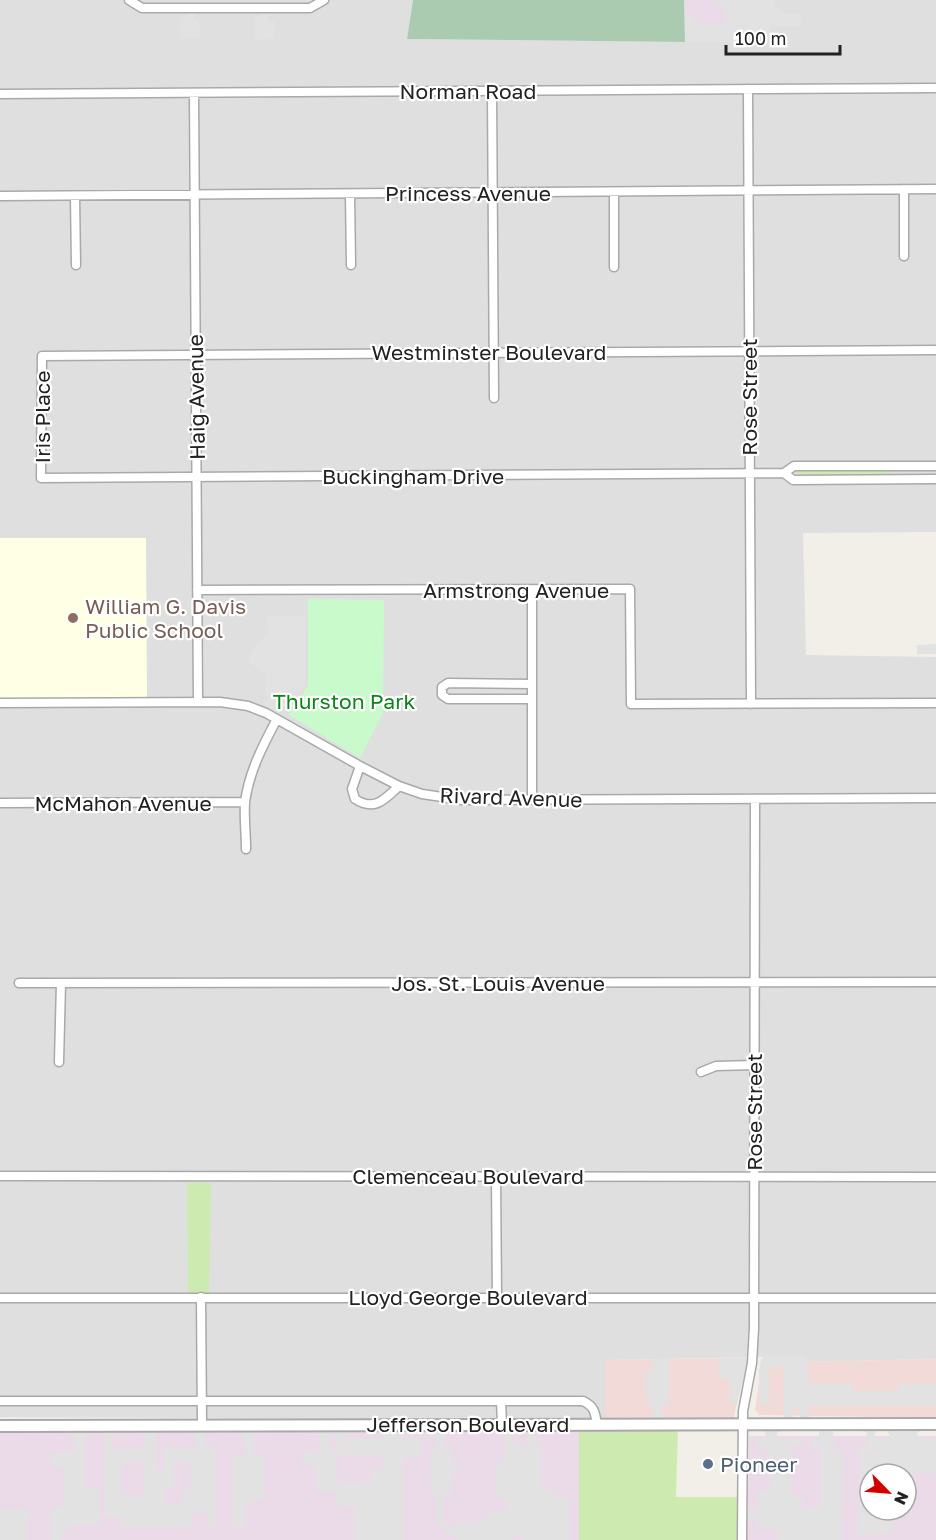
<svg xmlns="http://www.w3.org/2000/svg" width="936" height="1540" font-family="'Golos Text',sans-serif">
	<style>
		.residential { fill: #e0dfdf }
		.commercial { fill: #f2dad9 }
		.industrial { fill: #ebdbe8; fill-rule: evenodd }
		.education { fill: #ffffe5 }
		.grass { fill: #cdebb0 }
		.cemetery { fill: #aacbaf }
		.park { fill: #c8facc }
		.parking { fill: #e2e2e2; fill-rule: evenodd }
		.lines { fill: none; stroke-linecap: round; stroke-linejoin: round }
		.minor-casing { stroke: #a9a9a9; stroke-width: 11 }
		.tertiary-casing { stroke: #a9a9a9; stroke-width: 14 }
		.minor { stroke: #fff; stroke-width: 8 }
		.tertiary { stroke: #fff; stroke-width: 10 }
		.education-dot { fill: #8d6e63; stroke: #fff; stroke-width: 2 }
		.service-dot { fill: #5c6f8a; stroke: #fff; stroke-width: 2 }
		.labels { text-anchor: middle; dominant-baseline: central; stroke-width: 4.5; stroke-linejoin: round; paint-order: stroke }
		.street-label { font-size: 21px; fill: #222; stroke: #fff }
		.education-label { font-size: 21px; fill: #785e54; stroke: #fff; text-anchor: start }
		.park-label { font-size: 21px; fill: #0c8416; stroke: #fff }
		.service-label { font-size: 21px; fill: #4e5e75; stroke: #fff; text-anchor: start }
	</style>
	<rect width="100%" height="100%" fill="#f2efe9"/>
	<path class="residential" d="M0,0H413L407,39L685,42L757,41L758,0H936V532L803,533L806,655L936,657V1359L799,1362L763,1357L605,1360V1420L0,1417Z"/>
	<path class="commercial" d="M799,1356L800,1362L936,1359V1418L759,1415L755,1409L763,1357Z
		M748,1358L733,1420H605V1360Z"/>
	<path class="industrial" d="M684,0H758V41L685,42Z
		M0,1430H579V1540H0Z
		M749,1436H936V1540H747ZM870,1474H906V1510H870Z"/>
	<path class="education" d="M0,538H146L147,697L0,699Z"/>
	<path class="grass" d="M889,469L891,474L888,476H798L796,474V472L800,470Z
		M187,1183H211L209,1294H188Z
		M678,1428L676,1497H738V1540H579V1430Z"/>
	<path class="cemetery" d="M413,0H684L685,42L407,39Z"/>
	<path class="park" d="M308,599L384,600L383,713L360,758L289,715L308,686Z"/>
	<path class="parking" d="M714,0H774L776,7L784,13H801V27H775L774,21L767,34L758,29V41L685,42V14H692V23H725V6L714,5Z
		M200,12L193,18V20H199L200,38L180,39V17H187V13Z
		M262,12H274L268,17L269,22L274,21V38L255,40V17H261Z
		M267,616H306L305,683L303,689L287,707L277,702L275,711L263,705L270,698L265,695L266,674L249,662L248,657L250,653L268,633Z
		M936,644V654H917V645Z
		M765,1355L807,1356L808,1384H853V1391H899V1384H936V1406H815L814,1401L809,1409V1417H800L801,1409L799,1408L793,1410V1418H784V1367H769V1404L760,1403L759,1371L761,1359H765Z
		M748,1358L737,1403H730V1379H719V1359Z
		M653,1359H669V1406H662L661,1409V1413L667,1420H652L653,1407L647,1405L645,1371H653Z
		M780,1429L777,1434L780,1439H801L803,1445H791V1466L789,1469L791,1470V1497L803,1498V1508H820V1448H812V1440L819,1439V1431L834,1432L833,1436L835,1440V1451H843L842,1540H778V1529H758L757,1519L748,1520V1509L757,1511V1492L771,1491V1456H768V1449H757L756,1439L767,1438L764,1430Z
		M879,1429L874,1434L875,1439L893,1440L886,1430H923L918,1432L916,1439H936V1473L870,1474V1510H892L893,1532L858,1536L859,1449H866L867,1434L864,1430Z
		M74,1430H84V1488H99L100,1524L69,1525L61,1540H50V1507H65V1470L67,1468L51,1467V1452H74Z
		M105,1430H116L113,1438V1449H145L146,1437L143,1430H156L155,1438L156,1471L163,1472L164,1447L197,1448L195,1430H207L205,1436V1446H215V1526H208V1514H191V1527H122V1517H104L103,1448L106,1443ZM122,1462H143V1495H122ZM173,1462H190L191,1490H182V1504H164V1490L173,1489Z
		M243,1430H254L253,1455H265V1499H251L250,1506H245V1526L233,1527V1455H245Z
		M318,1430H332L330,1435L329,1453H337V1430H345L346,1439H382L381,1430H398L396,1438L421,1437V1457L403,1458V1540H354V1507H337V1492L315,1491V1467L312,1464H302V1451L321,1450ZM337,1455H383V1469H372V1482L337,1483Z
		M435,1430H446L444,1446H452L451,1463H456V1474H451V1495L444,1496L443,1519L445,1524L451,1529H454V1522H486L487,1512H506L507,1499L496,1498V1462L505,1461L506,1438L503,1430H516L513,1436L514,1442L520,1443L521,1537H513V1540H455V1537L445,1533L441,1529L437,1523L436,1495H431L430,1449L437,1448V1437Z
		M528,1430H535V1444L541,1445V1490H554V1499L570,1498V1540H522L521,1445L528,1444Z
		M0,1509H28L27,1540H0Z"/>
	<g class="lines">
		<defs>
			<path id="minor" d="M129,0L142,8H310L324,0
				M748,89L751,704
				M492,91L494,398
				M194,93L198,701
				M0,94L936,88
				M614,192V267
				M350,194L351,265
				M0,196L936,189
				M75,196L76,265
				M904,256V189
				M936,350L42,356L41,478L784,473L794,466H936
				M784,473L793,480L936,479
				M197,590L630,589L631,704L936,703
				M532,684L448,683L442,687V695L448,699H532
				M0,703L220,702L248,706L266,713L360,766L399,786L422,794L462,800L936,798
				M360,766L352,789L355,799C375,812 385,799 399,786
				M532,800V590
				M0,803L245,802
				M246,849C246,834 244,817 245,802C249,772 263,745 277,719
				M19,983L936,982
				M59,1062L61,983
				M701,1072L716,1066L754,1065
				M0,1176L936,1177
				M496,1176L497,1297
				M201,1297L202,1425
				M0,1298H936
				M0,1401H583C594,1406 595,1412 597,1424
				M501,1401L502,1424
				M742,1540L743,1411L752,1363L754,1328L755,799"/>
			<path id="tertiary" d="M0,1426L936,1424"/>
		</defs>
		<use href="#minor" class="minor-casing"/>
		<use href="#tertiary" class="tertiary-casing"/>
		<use href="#minor" class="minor"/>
		<use href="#tertiary" class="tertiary"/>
	</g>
	<circle class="education-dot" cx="73" cy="618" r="6"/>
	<circle class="service-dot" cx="708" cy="1464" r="6"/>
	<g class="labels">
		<g class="street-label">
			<text x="468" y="91">Norman Road</text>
			<text x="468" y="193">Princess Avenue</text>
			<text x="489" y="352">Westminster Boulevard</text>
			<text transform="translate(196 397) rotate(-91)">Haig Avenue</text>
			<text transform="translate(749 397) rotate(-90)">Rose Street</text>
			<text transform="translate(42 417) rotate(-90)">Iris Place</text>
			<text x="413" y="476">Buckingham Drive</text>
			<text x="516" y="590">Armstrong Avenue</text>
			<text transform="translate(511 797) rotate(2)">Rivard Avenue</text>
			<text x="123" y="803">McMahon Avenue</text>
			<text x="498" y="983">Jos. St. Louis Avenue</text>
			<text transform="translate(754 1112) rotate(-90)">Rose Street</text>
			<text x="468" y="1176">Clemenceau Boulevard</text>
			<text x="468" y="1297">Lloyd George Boulevard</text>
			<text x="468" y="1424">Jefferson Boulevard</text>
		</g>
		<g class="education-label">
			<text x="85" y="606">William G. Davis<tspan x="85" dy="24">Public School</tspan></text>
		</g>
		<g class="park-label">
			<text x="344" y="701">Thurston Park</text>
		</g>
		<g class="service-label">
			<text x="720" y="1464">Pioneer</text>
		</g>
	</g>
	<g transform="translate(888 1492) rotate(115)"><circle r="28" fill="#ffffff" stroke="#a7a7a7" stroke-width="1.5"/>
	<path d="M0-4.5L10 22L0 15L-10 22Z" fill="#d40000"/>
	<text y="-9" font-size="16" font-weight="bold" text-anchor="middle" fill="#222222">N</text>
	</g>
	<path d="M726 45v9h114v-9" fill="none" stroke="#222222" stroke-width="3"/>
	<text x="735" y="45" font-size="18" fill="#222222" stroke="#ffffff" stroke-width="4.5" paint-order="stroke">100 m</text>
</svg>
